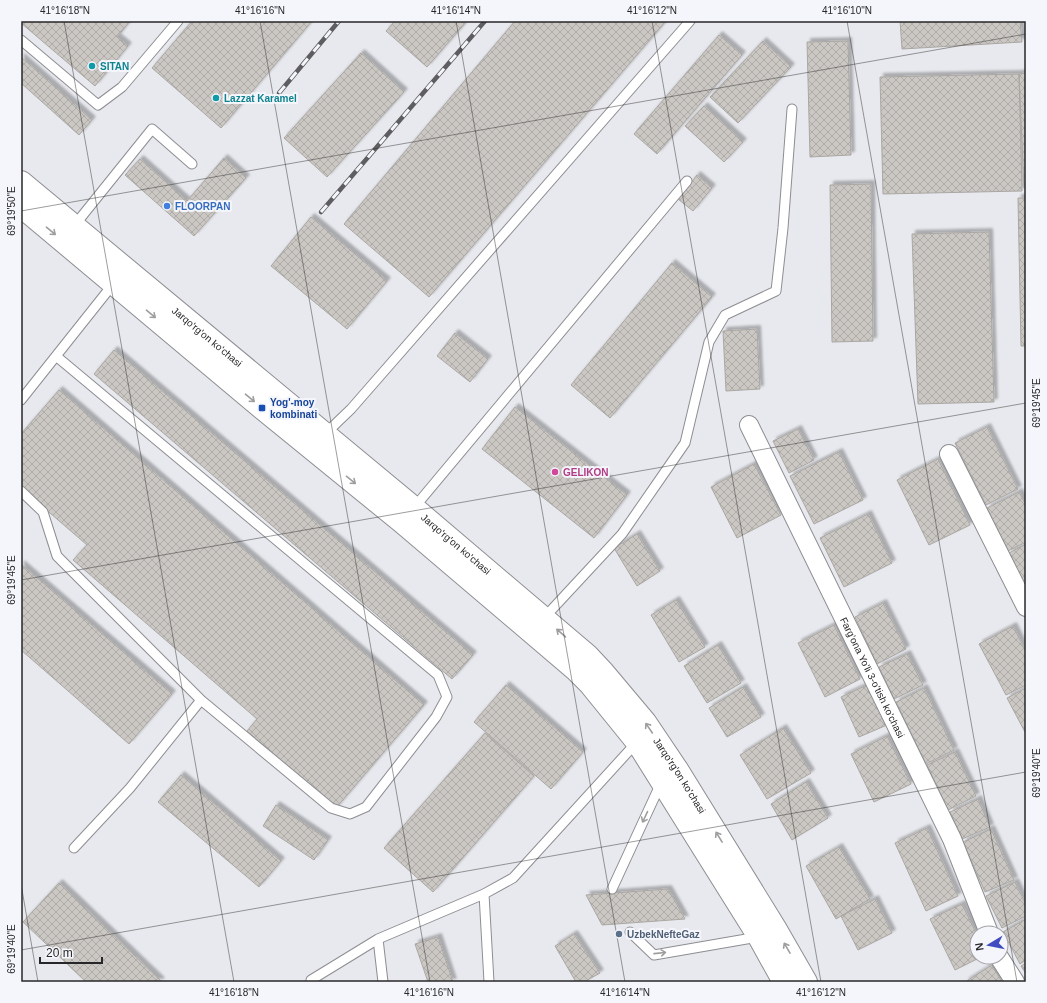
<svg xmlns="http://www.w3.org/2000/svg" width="1047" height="1003" font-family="Helvetica,sans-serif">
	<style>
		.building { fill: url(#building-cross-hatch); stroke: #aaa7a3; filter: url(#shadow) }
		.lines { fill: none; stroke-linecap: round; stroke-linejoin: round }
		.service-casing { stroke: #8d8e92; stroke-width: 11 }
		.minor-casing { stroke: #8d8e92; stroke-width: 20 }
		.secondary-casing { stroke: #8d8e92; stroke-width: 24 }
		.service { stroke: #fff; stroke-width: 9 }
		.minor { stroke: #fff; stroke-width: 18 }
		.secondary { stroke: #fff; stroke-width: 22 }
		.rail-casing { stroke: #5e5e61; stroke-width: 4.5 }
		.rail { stroke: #f5f6fb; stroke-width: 3; stroke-dasharray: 9; stroke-linecap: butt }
		.oneway { stroke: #9e9e9f }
		.ticks { fill: none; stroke: #272729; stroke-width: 1; stroke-opacity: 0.45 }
		.culture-dot { fill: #0f9aa8; stroke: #f5f6fb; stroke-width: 1.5 }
		.shop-dot { fill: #3f7fe0; stroke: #f5f6fb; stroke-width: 1.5 }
		.transit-dot { fill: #1a4fb4; stroke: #f5f6fb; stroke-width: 1.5 }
		.hotel-dot { fill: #d1479c; stroke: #f5f6fb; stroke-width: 1.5 }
		.service-dot { fill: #5c6f8a; stroke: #f5f6fb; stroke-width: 1.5 }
		.labels { text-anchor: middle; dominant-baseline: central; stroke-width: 4; stroke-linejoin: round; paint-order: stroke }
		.culture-label { font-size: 10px; font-weight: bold; fill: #0d838f; stroke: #f5f6fb; text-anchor: start }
		.shop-label { font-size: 10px; font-weight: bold; fill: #366cbe; stroke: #f5f6fb; text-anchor: start }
		.street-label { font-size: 10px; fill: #272729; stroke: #f5f6fb }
		.transit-label { font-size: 10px; font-weight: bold; fill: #164399; stroke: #f5f6fb; text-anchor: start }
		.hotel-label { font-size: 10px; font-weight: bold; fill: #b23c85; stroke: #f5f6fb; text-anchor: start }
		.service-label { font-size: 10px; font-weight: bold; fill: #4e5e75; stroke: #f5f6fb; text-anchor: start }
		.neatline { fill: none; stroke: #272729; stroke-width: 1.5 }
		.ticks-label { font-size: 10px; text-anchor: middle; fill: #272729 }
	</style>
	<defs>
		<pattern id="building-cross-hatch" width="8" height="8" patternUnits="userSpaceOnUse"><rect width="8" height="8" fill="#cbc7c3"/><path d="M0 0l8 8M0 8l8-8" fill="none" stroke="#aeaba8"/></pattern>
		<filter id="shadow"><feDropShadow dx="3.5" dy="-3.5" stdDeviation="1" flood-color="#0004"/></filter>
	</defs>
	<rect width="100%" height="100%" fill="#e8e9ee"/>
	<path class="building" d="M21,21H130L117,37L128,46L95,86L21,23Z
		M192,21H312L221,128L152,68Z
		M395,21H467L427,67L386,31Z
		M515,21H666L429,297L344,224Z
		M900,21H1020L1022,42L902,49Z
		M719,35L742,55L657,154L634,134Z
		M763,41L791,67L738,123L710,97Z
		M848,41L851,155L810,157L807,42Z
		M361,53L404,92L327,177L284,138Z
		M21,57L92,120L79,135L21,83Z
		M1026,73V188H1024L1019,74Z
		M1019,74L1022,191L883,194L880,77Z
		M704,106L743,142L724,162L685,126Z
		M224,158L246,178L194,236L125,175L140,159L187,201Z
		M697,175L712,188L693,211L678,199Z
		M871,184L873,341L832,342L830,185Z
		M1018,198H1026V346H1021Z
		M311,217L387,281L347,329L271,266Z
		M989,232L994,402L918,404L912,234Z
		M672,263L712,297L610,418L571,385Z
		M757,329L760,389L726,391L723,331Z
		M455,333L488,359L470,382L437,356Z
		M114,350L473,655L452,679L94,374Z
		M59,390L424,705L336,808L247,731L257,719L73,560L87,545L21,488V434Z
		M515,407L627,495L594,538L482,449Z
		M987,427L1018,489L986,505L955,443Z
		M798,429L814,460L789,473L773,441Z
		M839,452L863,500L814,524L790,476Z
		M938,459L970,525L929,545L897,480Z
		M754,464L781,515L737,538L711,487Z
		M1019,492L1026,505V542L1008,551L987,508Z
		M868,514L892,563L844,587L820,538Z
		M637,534L660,571L637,586L614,548Z
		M1026,544V588L1009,553Z
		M21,564L172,694L129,744L21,650Z
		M676,600L705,647L679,662L651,615Z
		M883,603L906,649L877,664L855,617Z
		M834,625L860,679L825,697L798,643Z
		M1013,626L1026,652V685L1006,695L979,644Z
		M718,645L741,683L707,703L684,666Z
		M907,654L923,685L894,699L879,667Z
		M869,684L887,725L859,737L841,697Z
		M506,685L583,752L551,789L474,722Z
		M743,687L761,717L727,737L709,708Z
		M924,688L954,750L926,764L896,702Z
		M1026,688V734L1007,698Z
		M783,728L811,773L767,799L740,755Z
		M485,733L534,776L433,892L384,848Z
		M887,736L911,784L874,802L851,754Z
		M955,752L976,796L948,810L927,765Z
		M181,775L281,861L259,887L158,802Z
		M806,782L828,818L792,840L771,804Z
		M978,799L990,827L962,839L950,812Z
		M276,805L328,840L314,860L263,826Z
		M927,828L958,896L926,911L895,843Z
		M991,829L1014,880L985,892L963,842Z
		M839,847L870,899L836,919L806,866Z
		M1015,882L1026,905V916L1002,928L986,896Z
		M59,883L161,981L160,982H86L23,922Z
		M668,889L685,919L602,925L586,895Z
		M875,899L892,933L858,950L841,916Z
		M962,904L977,935V957H981L955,970L930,919Z
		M1026,919V960L1020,964L1003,932Z
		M574,934L600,973L584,982H576L555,946Z
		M438,937L453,982H428L415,944Z
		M1026,963V974L1021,966Z
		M992,965L1002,982H965Z"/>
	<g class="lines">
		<defs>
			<path id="service" d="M21,40L98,105L122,87L178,21
				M74,226L152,129L192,164
				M21,400L114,283
				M325,434L351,409L690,21
				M21,491L43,512L57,556L201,700L331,808L350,814L366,807L436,717L447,697L438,675L56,356
				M413,509L687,181
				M543,619L622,534L685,443L709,342L725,315L776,291L783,228L792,109
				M74,848L130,788L201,700
				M612,889L661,783
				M484,894L489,982
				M630,932L654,955L758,937
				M378,939L383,982
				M311,982V980L378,939L484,894L513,878L637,742"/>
			<g id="minor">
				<path id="s1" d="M749,425L952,839L989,933"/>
				<path d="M949,454L1026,607"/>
				<path d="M999,957L1015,982"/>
			</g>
			<g id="secondary">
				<path id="s2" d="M21,182L414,508L588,656L603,672L645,722L678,771L775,928L806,982"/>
				<path d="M21,206L262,408L402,522L575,669L590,684L637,742L759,937L784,982"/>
			</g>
		</defs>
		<use href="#service" class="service-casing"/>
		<use href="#minor" class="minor-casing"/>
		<use href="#secondary" class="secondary-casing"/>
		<use href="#service" class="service"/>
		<use href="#minor" class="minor"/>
		<use href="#secondary" class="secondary"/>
		<defs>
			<path id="rail" d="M279,93L339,21
				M321,212L485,21"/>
		</defs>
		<use href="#rail" class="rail-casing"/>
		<use href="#rail" class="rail"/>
	</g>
	<defs><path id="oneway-shaft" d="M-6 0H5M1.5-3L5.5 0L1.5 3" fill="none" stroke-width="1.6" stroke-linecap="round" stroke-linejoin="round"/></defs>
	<g class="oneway">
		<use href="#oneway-shaft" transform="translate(51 231) rotate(40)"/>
		<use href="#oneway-shaft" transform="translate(151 314) rotate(40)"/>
		<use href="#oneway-shaft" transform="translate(250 398) rotate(40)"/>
		<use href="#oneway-shaft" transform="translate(351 480) rotate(39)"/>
		<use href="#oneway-shaft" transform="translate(561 633) rotate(-139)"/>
		<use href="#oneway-shaft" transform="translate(649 728) rotate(-124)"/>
		<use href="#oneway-shaft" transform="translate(645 817) rotate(115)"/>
		<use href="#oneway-shaft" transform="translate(719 837) rotate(-122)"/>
		<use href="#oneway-shaft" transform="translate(787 948) rotate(-120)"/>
		<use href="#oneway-shaft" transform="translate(660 953) rotate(-6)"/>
	</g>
	<path class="ticks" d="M64,21L234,982M260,21L430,982M456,21L625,982M652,21L821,982M847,21L1017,982M21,211L1026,34M21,580L1026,403M21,884L38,982M21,950L1026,772"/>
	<g class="culture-dot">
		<circle cx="92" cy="66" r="4"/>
		<circle cx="216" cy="98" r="4"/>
	</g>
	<circle class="shop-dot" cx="167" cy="206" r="4"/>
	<rect class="transit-dot" x="258" y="404" width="8" height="8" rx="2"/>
	<circle class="hotel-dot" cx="555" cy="472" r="4"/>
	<circle class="service-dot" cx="619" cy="934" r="4"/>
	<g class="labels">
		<g class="culture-label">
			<text x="100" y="66">SITAN</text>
			<text x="224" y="98">Lazzat Karamel</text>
		</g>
		<g class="shop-label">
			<text x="175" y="206">FLOORPAN</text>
		</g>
		<g class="street-label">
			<text stroke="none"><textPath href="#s2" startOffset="242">Jarqo'rg'on ko'chasi</textPath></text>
			<text stroke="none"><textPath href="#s2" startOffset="566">Jarqo'rg'on ko'chasi</textPath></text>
			<text stroke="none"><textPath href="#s1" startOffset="281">Farg'ona Yo'li 3-o'tish ko'chasi</textPath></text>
			<text stroke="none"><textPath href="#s2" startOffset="890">Jarqo'rg'on ko'chasi</textPath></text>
		</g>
		<g class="transit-label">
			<text x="270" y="402">Yog'-moy<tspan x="270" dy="12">kombinati</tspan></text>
		</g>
		<g class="hotel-label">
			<text x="563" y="472">GELIKON</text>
		</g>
		<g class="service-label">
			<text x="627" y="934">UzbekNefteGaz</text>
		</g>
	</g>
	<rect width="1047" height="1003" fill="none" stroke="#f5f6fb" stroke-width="44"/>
	<g transform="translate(989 945) rotate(260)"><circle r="19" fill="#f5f6fb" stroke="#a3a3a7"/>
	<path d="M0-3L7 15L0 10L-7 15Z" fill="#404cc0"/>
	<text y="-6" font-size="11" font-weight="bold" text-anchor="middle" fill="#272729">N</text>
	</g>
	<path d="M40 957v6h62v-6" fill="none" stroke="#272729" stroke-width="2"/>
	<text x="46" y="957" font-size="12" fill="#272729" stroke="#f5f6fb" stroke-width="3" paint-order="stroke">20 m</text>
	<rect x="22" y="22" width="1003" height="959" class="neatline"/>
	<g class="ticks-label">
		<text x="65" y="14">41°16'18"N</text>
		<text x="260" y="14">41°16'16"N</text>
		<text x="456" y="14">41°16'14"N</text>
		<text x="652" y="14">41°16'12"N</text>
		<text x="847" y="14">41°16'10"N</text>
		<text transform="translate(11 211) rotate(-90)" y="4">69°19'50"E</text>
		<text transform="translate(1036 403) rotate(-90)" y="4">69°19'45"E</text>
		<text transform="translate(11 580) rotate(-90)" y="4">69°19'45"E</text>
		<text transform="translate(1036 773) rotate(-90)" y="4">69°19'40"E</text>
		<text transform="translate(11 949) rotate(-90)" y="4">69°19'40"E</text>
		<text x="234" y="996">41°16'18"N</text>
		<text x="429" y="996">41°16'16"N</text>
		<text x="625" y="996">41°16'14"N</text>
		<text x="821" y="996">41°16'12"N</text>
	</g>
</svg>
